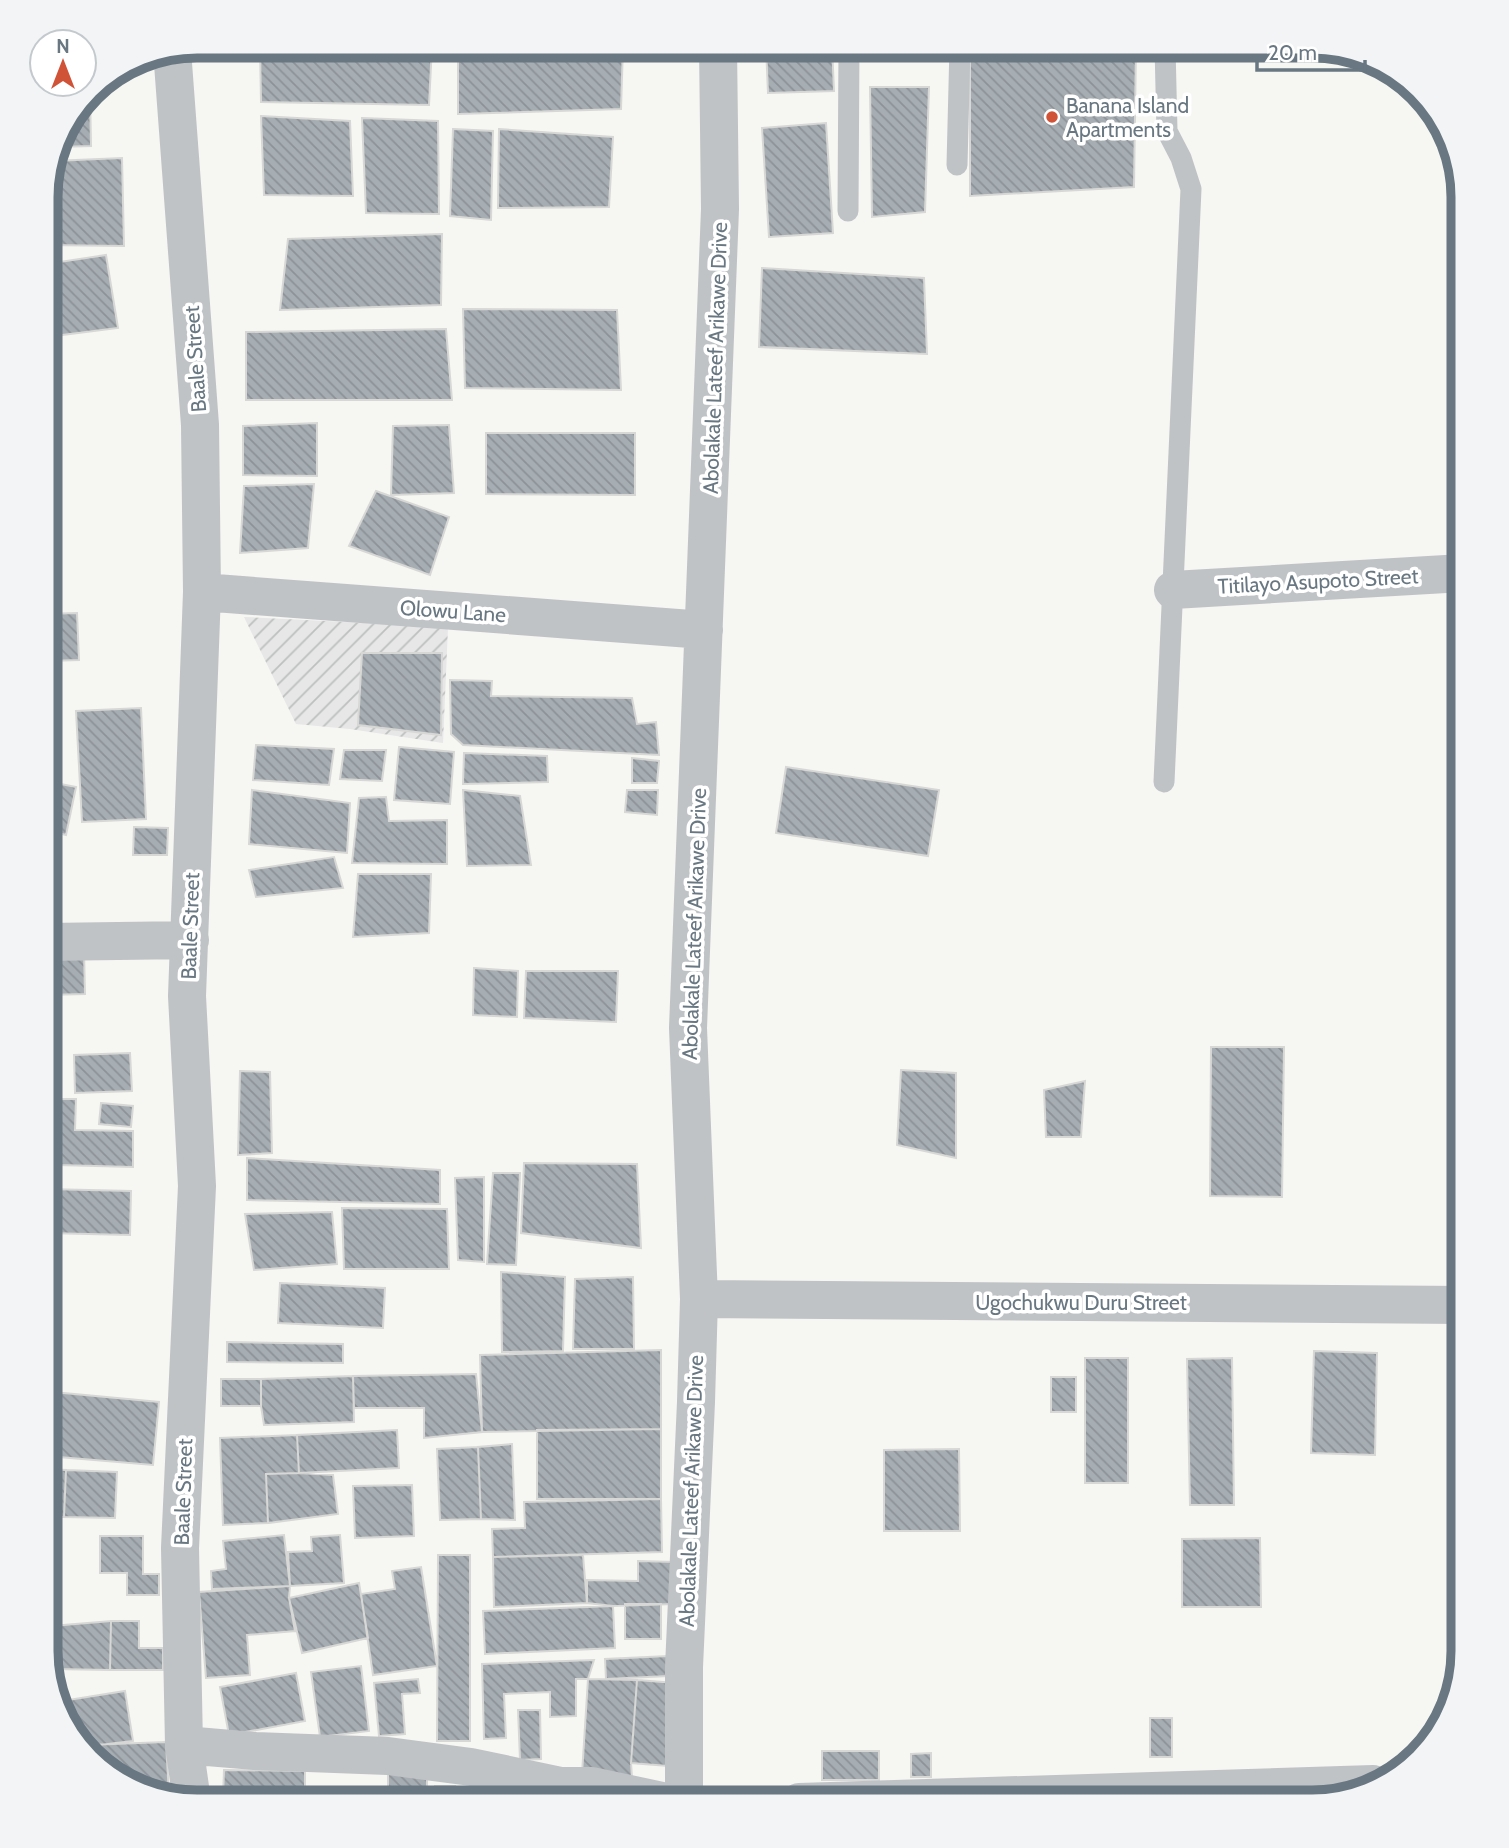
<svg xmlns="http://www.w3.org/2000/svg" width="1509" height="1848" font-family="Cabin,sans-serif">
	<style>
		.industrial { fill: url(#industrial-furrows) }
		.building { fill: url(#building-back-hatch); stroke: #d7d7d5; stroke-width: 2 }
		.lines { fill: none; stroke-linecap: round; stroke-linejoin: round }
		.lane { stroke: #bfc3c6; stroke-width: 21 }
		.street { stroke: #bfc3c6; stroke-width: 38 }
		.poi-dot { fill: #d15337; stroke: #fff; stroke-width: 2.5 }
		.labels { text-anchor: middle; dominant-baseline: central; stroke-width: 7; stroke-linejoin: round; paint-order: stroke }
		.poi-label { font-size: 21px; fill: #687781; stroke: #fff; text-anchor: start }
		.street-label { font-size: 21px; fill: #687781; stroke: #fff }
		.rim { fill: none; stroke: #687781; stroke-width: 9 }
	</style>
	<defs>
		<pattern id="industrial-furrows" width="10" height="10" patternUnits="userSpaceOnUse" patternTransform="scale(1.75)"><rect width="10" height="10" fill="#e6e7e6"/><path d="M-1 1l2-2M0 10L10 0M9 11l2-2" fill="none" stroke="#bec0c0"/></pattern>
		<pattern id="building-back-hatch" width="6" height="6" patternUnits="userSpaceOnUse" patternTransform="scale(1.75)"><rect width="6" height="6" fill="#a7aeb3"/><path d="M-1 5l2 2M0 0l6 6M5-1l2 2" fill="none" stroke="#8c9297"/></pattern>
	</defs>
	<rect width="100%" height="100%" fill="#f6f6f3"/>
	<path class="industrial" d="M244,617L448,627L443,743L350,729L296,724Z"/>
	<path class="building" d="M260,46H432L429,105L261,102Z
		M458,46H623L621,109L458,114Z
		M766,46H832L834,91L768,93Z
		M895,46H956V54L895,55Z
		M970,46H1136L1134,187L970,196Z
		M870,87H929L925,212L872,217Z
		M90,92L91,146L57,147L61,130Z
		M261,116L350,121L353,196L264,195Z
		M362,118L438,121L439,214L366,213Z
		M826,123L833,233L769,237L762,128Z
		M453,129L493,131L491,220L450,216Z
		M499,129L613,137L609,207L498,208Z
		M122,158L124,246L46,245V187L53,161Z
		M442,234L441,305L280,310L288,239Z
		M106,255L118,328L46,337V264Z
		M762,268L924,278L927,354L759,347Z
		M463,309L617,310L621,390L465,388Z
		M446,329L452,400H246V332Z
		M317,423V476L243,475V426Z
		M449,425L454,493L391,495L393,426Z
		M486,433H635V495L486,494Z
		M314,484L308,548L240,553L244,486Z
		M376,491L449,517L430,575L349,546Z
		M46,575H56L57,603L46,604Z
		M77,613L79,660L46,661V614Z
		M362,653H442L441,735L358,725Z
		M450,680L492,681L491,696L632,698L637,724L656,722L659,755L463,745L451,734Z
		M141,708L146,819L82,822L76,711Z
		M256,745L334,749L329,785L253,780Z
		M399,747L454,752L450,804L394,800Z
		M344,750H386L382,781L340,779Z
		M464,753L547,756L548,782L463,784Z
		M632,758L659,761L657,783H632Z
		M786,767L939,790L928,856L776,833Z
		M46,781L76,787L66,835L46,830Z
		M252,790L350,803L347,853L249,844Z
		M463,790L520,796L531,865L467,866Z
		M627,790H658L657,815L625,812Z
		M386,797L389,821L447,820V864L352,863L359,798Z
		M134,827L168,828L167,855H133Z
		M334,857L343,888L256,897L249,870Z
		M358,874H431L429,933L353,937Z
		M46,950H84L85,994L46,995Z
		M474,968L518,971L517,1017L473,1015Z
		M526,971H618L616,1022L524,1018Z
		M1211,1047H1284L1282,1197L1210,1196Z
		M130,1053L132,1091L75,1093L74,1055Z
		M901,1070L956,1073V1158L897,1145Z
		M240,1071L270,1072L272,1153L238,1155Z
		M1085,1081L1081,1137H1046L1044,1090Z
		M46,1099H76L75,1130L133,1131V1167L58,1165L59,1127L46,1126Z
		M101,1103L133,1106L131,1127L99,1124Z
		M247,1158L440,1170V1204L247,1200Z
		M524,1163L637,1164L641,1248L521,1233Z
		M493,1173H520L516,1265L487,1264Z
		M484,1177V1262L458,1260L455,1178Z
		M46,1189L131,1191L130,1235L46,1233Z
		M342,1208L447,1209L449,1269H344Z
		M332,1212L337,1264L254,1270L245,1214Z
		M501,1272L565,1277L563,1351L502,1352Z
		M633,1277L634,1349H573L575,1279Z
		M280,1283L385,1288L383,1328L278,1323Z
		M227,1342L343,1344V1363L227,1362Z
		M661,1350V1429L482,1432L480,1355Z
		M1314,1351L1377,1353L1375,1455L1311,1453Z
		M1085,1358H1128V1483H1085Z
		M1232,1358L1234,1505H1190L1187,1359Z
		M476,1374L482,1432L424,1438V1408H354L353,1376Z
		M353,1376L354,1422L264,1425L261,1406V1379Z
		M1051,1377H1076V1412H1051Z
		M221,1379H261V1406H221Z
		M53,1392L159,1402L153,1465L47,1456Z
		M661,1429V1499H537V1430Z
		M397,1430L399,1468L299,1473L297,1435Z
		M297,1435L299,1473L266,1474L268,1523L223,1525L220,1438Z
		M512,1444L515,1520L481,1519L478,1447Z
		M478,1447L481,1519L440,1520L437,1449Z
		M959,1449L960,1531H884V1450Z
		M46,1469L66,1470L64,1517H46Z
		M66,1470L117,1472L115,1518L64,1517Z
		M299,1473L333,1475L338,1514L268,1523L266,1474Z
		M412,1485L414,1536L355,1538L353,1486Z
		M661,1499L662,1552L493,1557L492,1529L525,1528L524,1502Z
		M284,1535L290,1586L212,1589L211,1571L226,1569L223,1541Z
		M340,1535L344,1583L290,1586L288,1552L312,1551L311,1537Z
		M100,1536H143V1574H159V1595H127V1573H100Z
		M1260,1538L1261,1607H1182V1539Z
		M438,1555H470V1741H437Z
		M583,1555L587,1603L494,1607L493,1557Z
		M638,1561L675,1562L674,1604L613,1606L587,1603V1580L638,1581Z
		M421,1567L437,1666L373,1675L361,1594L395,1589L392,1571Z
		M359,1583L368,1638L302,1653L289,1598Z
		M290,1586L289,1598L295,1631L247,1635L250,1675L206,1678L199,1592Z
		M625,1604H661V1639H625Z
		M613,1606L615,1648L485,1654L483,1611Z
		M111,1621L110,1670L54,1669L52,1626Z
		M111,1621H139V1648H163V1670H110Z
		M46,1626H52L55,1682L46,1651Z
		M668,1656V1676L606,1679L605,1659Z
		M594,1660L588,1679H576V1716L550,1717V1692L504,1694L506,1738L484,1739L482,1664Z
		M361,1666L369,1731L320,1737L311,1672Z
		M296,1673L305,1721L229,1735L220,1687Z
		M418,1679L420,1693L402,1694L405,1734L379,1736L374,1683Z
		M588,1679L637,1680L631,1763L632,1777L582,1774Z
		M637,1680L675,1683L668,1766L631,1763Z
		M125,1691L133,1741L83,1747L73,1737L68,1700Z
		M61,1700H68L73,1737L71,1735Z
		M518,1710H540L541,1759L520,1760Z
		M1150,1718H1172V1757H1150Z
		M166,1742L169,1795L122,1782L87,1750V1745Z
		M822,1751H879V1780H822Z
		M931,1753V1777H911V1754Z
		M224,1770L305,1771V1798L223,1797Z
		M388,1773H427V1787H408V1802H388Z
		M435,1786H455L453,1802H435Z
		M381,1788L383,1802H328L327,1795Z
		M511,1790L512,1802H473L472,1793Z"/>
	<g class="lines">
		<path class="lane" d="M957,165L960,46
			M848,211L849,46
			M1164,782L1191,189L1181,158L1167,131L1165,46"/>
		<path class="street" d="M172,50L200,425L202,592L187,996L197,1186L180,1548L184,1745L192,1801
			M1173,590L1463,573
			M202,592L704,630
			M46,942L190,940
			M699,1299L1463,1305
			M184,1745L255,1751L388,1756L471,1767L561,1786H592L667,1802
			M684,1802V1667L696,1402L699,1299L688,1028L720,209L718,46
			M799,1802L1373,1784"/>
	</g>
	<circle class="poi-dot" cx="1052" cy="117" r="7"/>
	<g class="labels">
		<g class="poi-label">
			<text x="1066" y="105">Banana Island<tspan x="1066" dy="24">Apartments</tspan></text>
		</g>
		<g class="street-label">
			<text transform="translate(715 358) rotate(-88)">Abolakale Lateef Arikawe Drive</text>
			<text transform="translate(195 359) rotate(-94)">Baale Street</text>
			<text transform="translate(1318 581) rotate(-3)">Titilayo Asupoto Street</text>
			<text transform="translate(453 611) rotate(4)">Olowu Lane</text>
			<text transform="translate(694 924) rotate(-88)">Abolakale Lateef Arikawe Drive</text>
			<text transform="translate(190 926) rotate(-88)">Baale Street</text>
			<text x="1081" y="1302">Ugochukwu Duru Street</text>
			<text transform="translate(691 1491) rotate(-88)">Abolakale Lateef Arikawe Drive</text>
			<text transform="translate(183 1492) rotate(-88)">Baale Street</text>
		</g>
	</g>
	<path d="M0 0H1509V1848H0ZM197 58H1312A139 139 0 0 1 1451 197V1651A139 139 0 0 1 1312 1790H197A139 139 0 0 1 58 1651V197A139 139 0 0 1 197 58Z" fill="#f3f4f5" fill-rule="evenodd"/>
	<path class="rim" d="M197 58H1312A139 139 0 0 1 1451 197V1651A139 139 0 0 1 1312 1790H197A139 139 0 0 1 58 1651V197A139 139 0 0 1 197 58Z"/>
	<g transform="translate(63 63)"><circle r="33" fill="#ffffff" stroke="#c3c9cd" stroke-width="2"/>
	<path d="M0-5L12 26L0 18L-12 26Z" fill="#d15337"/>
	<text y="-10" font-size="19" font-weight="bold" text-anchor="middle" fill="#687781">N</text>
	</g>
	<path d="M1257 60v10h108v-10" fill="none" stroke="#687781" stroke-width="3.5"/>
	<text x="1268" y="60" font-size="21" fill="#687781" stroke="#ffffff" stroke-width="5" paint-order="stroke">20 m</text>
</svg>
